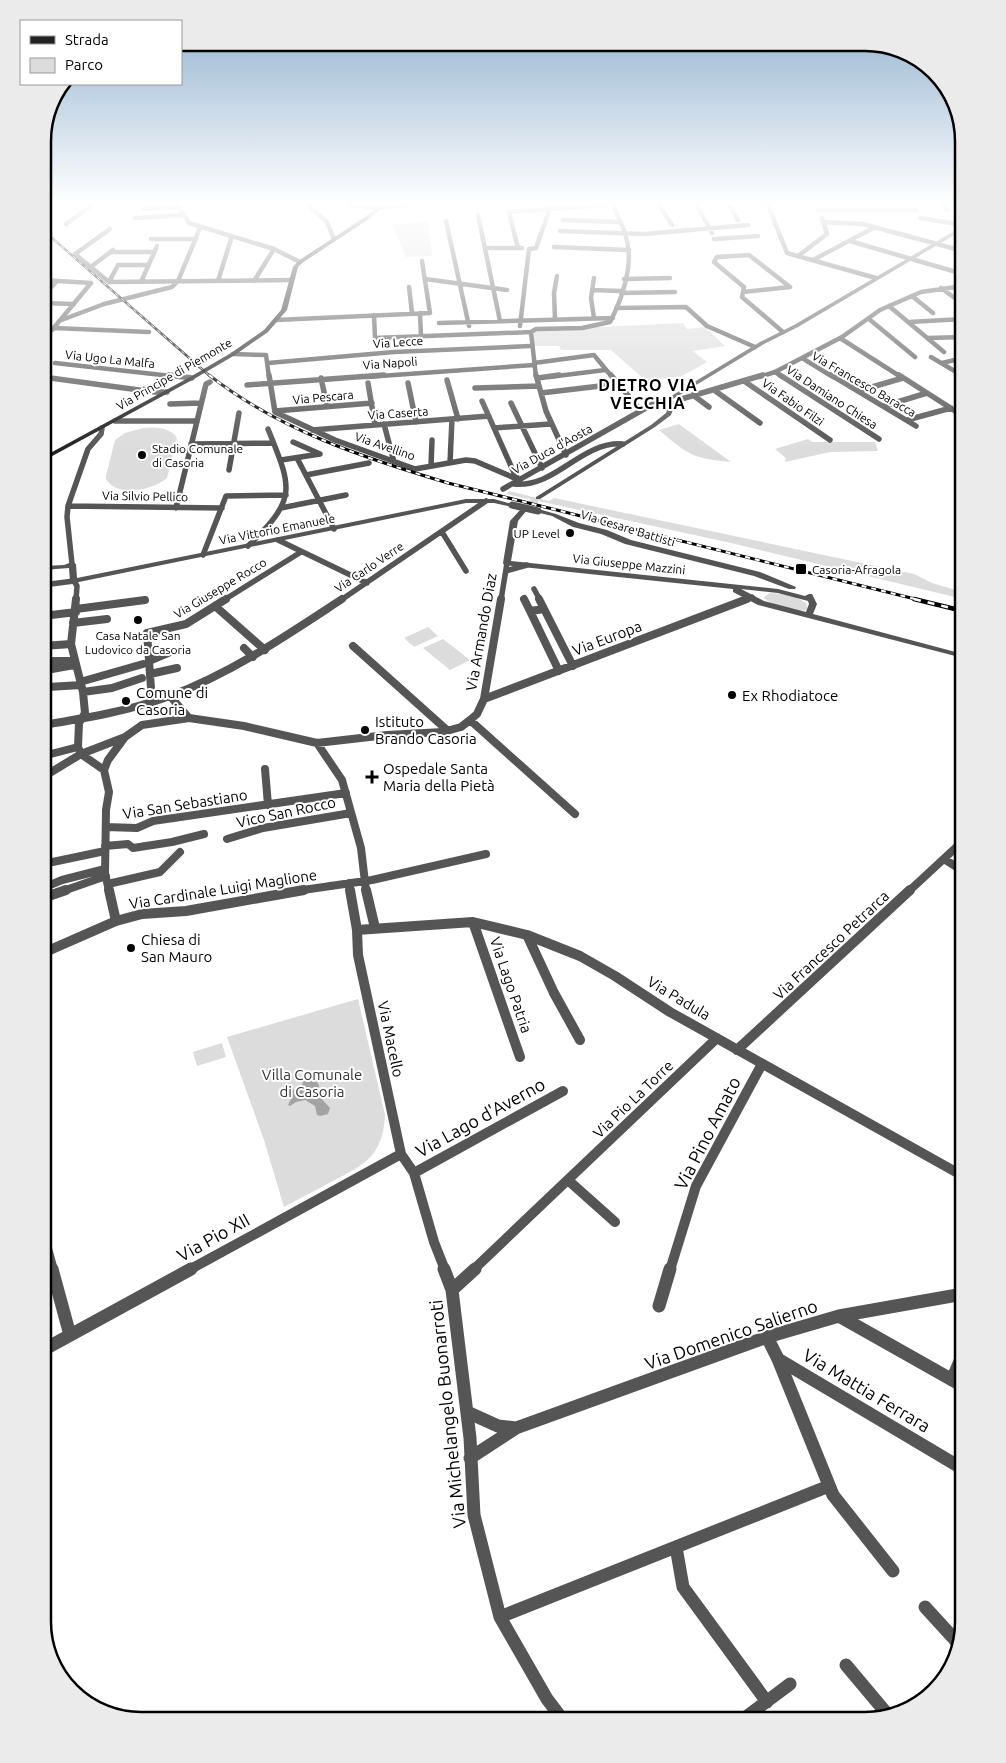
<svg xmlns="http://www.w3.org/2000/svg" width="1006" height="1763" font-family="Ubuntu,sans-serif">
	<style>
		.green { fill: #dcdcdc }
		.water { fill: #a3a3a3 }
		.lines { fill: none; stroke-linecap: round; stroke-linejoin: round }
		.tertiary-tunnel { stroke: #d9d9d9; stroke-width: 7; stroke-dasharray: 7 3; stroke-linecap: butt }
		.minor-far4 { stroke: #555; stroke-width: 4.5 }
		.minor-far3 { stroke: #555; stroke-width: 5.5 }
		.minor-far2 { stroke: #555; stroke-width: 8 }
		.minor-far1 { stroke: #555; stroke-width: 10 }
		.minor { stroke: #555; stroke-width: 13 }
		.tertiary { fill: #555; fill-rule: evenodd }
		.secondary { fill: #222; fill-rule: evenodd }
		.rail-far2-casing { stroke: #000; stroke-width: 2.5 }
		.rail-far1-casing { stroke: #000; stroke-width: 3 }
		.rail-casing { stroke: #000; stroke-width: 4.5 }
		.rail-far2 { stroke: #fff; stroke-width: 1; stroke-dasharray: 4; stroke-linecap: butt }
		.rail-far1 { stroke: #fff; stroke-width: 2; stroke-dasharray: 5; stroke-linecap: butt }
		.rail { stroke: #fff; stroke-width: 2.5; stroke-dasharray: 7; stroke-linecap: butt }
		.tertiary-bridge { stroke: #555; stroke-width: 7 }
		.poi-dot { fill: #000; stroke: #fff; stroke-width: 2 }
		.labels { text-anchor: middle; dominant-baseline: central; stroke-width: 4; stroke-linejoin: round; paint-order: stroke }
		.far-street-label { font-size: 12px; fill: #000; stroke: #fff }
		.far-poi-label { font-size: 12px; fill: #000; stroke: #fff; text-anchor: start }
		.street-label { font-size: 15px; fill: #000; stroke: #fff }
		.poi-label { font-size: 15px; fill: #000; stroke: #fff; text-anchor: start }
		.park-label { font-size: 15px; fill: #333; stroke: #fff }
		.far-district-label { font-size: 16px; font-weight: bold; letter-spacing: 1px; fill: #000; stroke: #fff }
		.near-street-label { font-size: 18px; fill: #000; stroke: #fff }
		.rim { fill: none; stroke: #000; stroke-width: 2.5 }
	</style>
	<rect width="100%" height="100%" fill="#fff"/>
	<path class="green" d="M428,222L432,256L406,257L392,224Z
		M683,323L687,329L705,327L725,346L693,351L707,362L682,376L646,381L611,350H561L559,346H534V332L537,330Z
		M679,424L731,462C691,458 689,455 659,430Z
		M143,428C155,427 170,427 177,438L167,478C153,490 117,498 106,479V476L115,440L125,433Z
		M808,439L812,442H875L878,451L830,452L785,462L786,458L775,449Z
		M509,491L549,501L554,498L914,574L932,583L963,592V599L731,543L506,494Z
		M770,593L792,595L806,603L808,610C801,613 766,604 764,597Z
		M428,627L438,636L414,647L404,638Z
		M443,639L470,660L450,670L423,648Z
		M358,999L385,1115C383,1155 366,1164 333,1181C317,1190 300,1198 284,1207L264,1140L227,1037Z
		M222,1043L226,1057L197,1066L193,1052Z"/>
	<path class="water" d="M309,1078L315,1079L319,1085V1096L330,1108L328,1114L320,1116L317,1115L315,1106L305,1100L296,1102L290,1106L288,1105L292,1097L286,1091L301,1088L304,1079Z"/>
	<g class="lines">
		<path class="tertiary-tunnel" d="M523,510L538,498"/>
		<path class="minor-far4" d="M178,205L189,223L274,249L300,262
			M308,205L327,222L334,239
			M349,205L379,208
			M659,205L672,225
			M697,205L712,233
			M729,205L738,220
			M768,205L787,253L876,278
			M944,205L947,210
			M959,205H963
			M380,207L407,205
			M143,209L179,207
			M818,210H916
			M43,211L51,205
			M478,215L500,321
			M135,218L183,215
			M920,218L963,225
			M563,220L621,222
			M446,221L469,326
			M823,222L863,224L963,251
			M66,224L92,205
			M110,229L75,254L109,282L292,280
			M560,231L644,234L748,225
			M151,239H196
			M714,239L758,236
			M850,241L963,274
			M554,247L629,250
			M485,248H522
			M518,248L509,212L605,205
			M110,252H154
			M749,255L790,287L743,292L744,287L714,262L717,257Z
			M798,256L827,234L822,218
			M813,260L875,227
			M92,266L113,250
			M594,278L591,298L594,318
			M425,279L507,290
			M624,279L670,278
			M43,280L91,283
			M218,281L232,236
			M254,281L274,249
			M109,282L118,265H149
			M141,282L157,246
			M409,287L412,313
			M941,288L963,304
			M592,290L621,291
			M743,292L742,297L783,332
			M621,293L675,292
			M43,296L57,281
			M912,296L933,313
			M43,303L74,304
			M889,306L944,352
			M616,308L686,307L707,326L755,347
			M420,313L421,336
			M374,315L375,338L531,332L536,329L582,328L610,322C621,301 632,270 628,246C626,231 619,218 613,205
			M555,319L554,293L557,276
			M869,319L915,357
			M276,320L430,313L422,261
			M59,321L104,304L172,287L178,281L200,228
			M909,322L963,319
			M439,323L613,318
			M520,326L529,249L536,248L550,208
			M54,328L149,332
			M531,332L536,377
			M43,335L52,330L91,283
			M840,338L901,377
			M928,338L963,337
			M233,354L266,355L269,377
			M931,357L963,376
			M802,358L833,377
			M55,363L180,377
			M268,363L394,352L530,346
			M534,363L594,355L612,377
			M942,363L963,358
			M775,372L782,377
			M366,377L534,365
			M549,377L605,370
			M759,377L775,372L842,337L880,310L921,292L963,286"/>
		<path class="minor-far3" d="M169,375L192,378
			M269,375L275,412L335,440L415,469L466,460L475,461L519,480
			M536,375L546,411L566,455
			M611,375L641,411
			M780,375L879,439
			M831,375L916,426
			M899,375L963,416
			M43,377L154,392H167
			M321,378L327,406
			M538,378L559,375
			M447,380L458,419
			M744,381L830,440
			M368,383L375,425
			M408,383L416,422
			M247,385L384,375
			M475,388L539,386
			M714,390L760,423
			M858,391L903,378
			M541,393L617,384
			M693,395L709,407
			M678,400L763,375
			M482,401L515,475L519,480
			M511,403L542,468
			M170,404L200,403
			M884,406L927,393
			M275,411L372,403
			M907,420L951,408
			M115,421H196
			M384,424L394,462
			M494,428L550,424
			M312,430L489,416
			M191,444L273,443
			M297,458L334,529
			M281,460L320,454L293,442
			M450,463L452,419
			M431,466L432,440
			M229,470L239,413
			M306,475L369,463
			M514,484C556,488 581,441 623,444
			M503,489L653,404L665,401
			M68,506L222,508
			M176,508L206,384L210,382
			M281,508L346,495
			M442,532L466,571
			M278,540L367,583
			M248,546C298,498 292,489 268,429
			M203,555L226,496L286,495
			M72,564L67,517L68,506L88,449L101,434L102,428
			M506,571L527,565
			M43,585L74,581L77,586L76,600
			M534,589L540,600
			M224,600L301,552
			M341,600L486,501
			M501,600L507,563
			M744,600L752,597"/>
		<path class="minor-far2" d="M76,599L71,644L83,692L85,713L79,723L78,747L81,754
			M524,599L530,611
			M539,599L573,666
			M215,606L265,650
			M76,609L145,600
			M544,609L530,611L559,671
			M43,616L76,612
			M73,623L107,619
			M43,646L71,644
			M353,646L448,731
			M244,648L253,657
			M43,661H75
			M149,661L168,653
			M52,669L74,665
			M150,674L177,668
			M80,682L143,664
			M48,687L81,685
			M83,692L112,688L142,678
			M170,696L189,718L244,726L317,743L387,735L443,732L461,727L470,720L477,714L484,699L501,599
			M484,699L747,599
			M152,702L147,633L186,624L226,599
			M470,720L575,814
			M43,725C86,718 129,711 170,696C232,673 287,635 342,599
			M125,737L142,725L189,718
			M125,737L108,760L104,770L81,754Z
			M317,743L342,780L361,848L366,891
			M43,756L78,747
			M265,769L268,805
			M104,770L109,792L106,810L105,873L109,891
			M43,777L81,754
			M106,827L137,828L153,821L346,793
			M227,839L263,828L351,813
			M105,846L128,844L133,848L172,842L204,834
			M944,859L963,871
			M43,864L105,851
			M349,883L350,891
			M108,884L160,872L180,852
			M43,888L62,880L105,869
			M63,891L106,876
			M296,891L372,880L486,854
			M909,891L963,841"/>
		<path class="minor-far1" d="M109,890L116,921
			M350,890L357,930L358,955L401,1154L414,1173L434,1242L445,1270
			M366,890L375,928
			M43,898L66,890
			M473,922L520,1057
			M357,930L473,922L527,935L580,956L615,976L670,1012L963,1176
			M527,935L554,993L580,1040
			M43,953L116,921L142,914L186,911L304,890
			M737,1050L910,890
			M414,1173L563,1091
			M569,1181L615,1222
			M43,1234L53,1270
			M189,1270L401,1154
			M473,1270L717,1038
			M670,1270L696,1186L762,1064"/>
		<path class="minor" d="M52,1269L70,1335
			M444,1269L452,1290L470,1438L474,1515L500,1617L547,1699L563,1720
			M452,1290L475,1269
			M659,1306L670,1269
			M839,1316L963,1386
			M767,1337L778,1359L963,1469
			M43,1350L191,1269
			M778,1359L833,1495L893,1571
			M952,1380L963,1354
			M467,1412L498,1426L516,1428
			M470,1458L516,1428L767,1337L839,1316L963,1294
			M676,1547L683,1587L767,1702
			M925,1607L957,1642
			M500,1617L829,1486
			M846,1665L888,1715
			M742,1720L790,1684"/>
		<path class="tertiary" d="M961,227H963V230L798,327L764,344L673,399L668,398L760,342L794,325Z
			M672,402L675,404L671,415L655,427L540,499H536V497L651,425L666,413L669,404Z
			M466,499H494L515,505L512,507L494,503H466L74,583L70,581L69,568L43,570V566L64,565L72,562L76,564L77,578Z
			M523,508L527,510L518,521L511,561L778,589L805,596L809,594H812L817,604L813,614L963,654V658L758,605L733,592V589L504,565L503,563L510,521L521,509ZM741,589L778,593L808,601L809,604L806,612L764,601Z
			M538,509L556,514L579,523L607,530L631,540L760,572L796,587L795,589H789L754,576L625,544L601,534L573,527L552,516L536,512L534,511Z"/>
		<path class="secondary" d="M381,205H385L369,219L302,263L298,267L287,310L268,332L235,355L194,379L43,461V457L190,377L231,353L264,330L281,310L293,267L298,261L365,217Z"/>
		<defs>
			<path id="rail-far2" d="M43,230L211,377"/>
			<path id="rail-far1" d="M209,375C279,430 364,458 448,483L919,600"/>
			<path id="rail" d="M914,599L963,611"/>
		</defs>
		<use href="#rail-far2" class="rail-far2-casing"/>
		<use href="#rail-far1" class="rail-far1-casing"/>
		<use href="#rail" class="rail-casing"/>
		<use href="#rail-far2" class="rail-far2"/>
		<use href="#rail-far1" class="rail-far1"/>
		<use href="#rail" class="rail"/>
		<path class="tertiary-bridge" d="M512,505L538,511"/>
	</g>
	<linearGradient id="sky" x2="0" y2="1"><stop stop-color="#8cadcc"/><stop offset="0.45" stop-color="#fff"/><stop offset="1" stop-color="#fff" stop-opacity="0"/></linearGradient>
	<rect width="1006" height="451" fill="url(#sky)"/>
	<g class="poi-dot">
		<circle cx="142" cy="455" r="5"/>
		<circle cx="570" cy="533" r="5"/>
		<rect x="795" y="563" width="12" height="12" rx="2.5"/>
		<circle cx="138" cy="620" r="5"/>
		<circle cx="732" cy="695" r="5"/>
		<circle cx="126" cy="701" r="5"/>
		<circle cx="365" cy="730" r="5"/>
		<path d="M369.5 769.5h5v5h5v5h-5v5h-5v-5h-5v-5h5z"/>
		<circle cx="131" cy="948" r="5"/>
	</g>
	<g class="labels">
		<g class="far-street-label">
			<text transform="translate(398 342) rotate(-4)">Via Lecce</text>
			<text transform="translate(110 359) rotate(6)">Via Ugo La Malfa</text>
			<text transform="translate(390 363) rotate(-4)">Via Napoli</text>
			<text transform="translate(174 374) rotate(-30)">Via Principe di Piemonte</text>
			<text transform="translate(864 384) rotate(30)">Via Francesco Baracca</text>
			<text transform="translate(323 397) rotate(-5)">Via Pescara</text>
			<text transform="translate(832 397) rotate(33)">Via Damiano Chiesa</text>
			<text transform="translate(793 402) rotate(35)">Via Fabio Filzi</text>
			<text transform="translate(398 413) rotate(-4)">Via Caserta</text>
			<text transform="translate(385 446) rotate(19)">Via Avellino</text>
			<text transform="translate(552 449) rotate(-29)">Via Duca d'Aosta</text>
			<text transform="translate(145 496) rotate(1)">Via Silvio Pellico</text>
			<text transform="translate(628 528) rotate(17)">Via Cesare Battisti</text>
			<text transform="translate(277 529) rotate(-11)">Via Vittorio Emanuele</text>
			<text transform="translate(629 564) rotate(6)">Via Giuseppe Mazzini</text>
			<text transform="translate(369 567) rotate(-34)">Via Carlo Verre</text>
			<text transform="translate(220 588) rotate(-31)">Via Giuseppe Rocco</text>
		</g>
		<g class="far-poi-label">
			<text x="152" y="448">Stadio Comunale<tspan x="152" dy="14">di Casoria</tspan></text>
			<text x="560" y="533" text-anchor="end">UP Level</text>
			<text x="812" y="569">Casoria-Afragola</text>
			<text x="138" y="635" text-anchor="middle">Casa Natale San<tspan x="138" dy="14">Ludovico da Casoria</tspan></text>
		</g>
		<g class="street-label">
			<text transform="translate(481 632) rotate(-80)">Via Armando Diaz</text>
			<text transform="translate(607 638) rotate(-21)">Via Europa</text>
			<text transform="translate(185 804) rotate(-9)">Via San Sebastiano</text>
			<text transform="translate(286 812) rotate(-12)">Vico San Rocco</text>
			<text transform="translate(223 889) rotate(-9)">Via Cardinale Luigi Maglione</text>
			<text transform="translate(831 945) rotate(-43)">Via Francesco Petrarca</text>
			<text transform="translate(511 985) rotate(71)">Via Lago Patria</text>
			<text transform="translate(679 998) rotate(31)">Via Padula</text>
			<text transform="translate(391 1039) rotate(78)">Via Macello</text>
			<text transform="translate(633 1099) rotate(-44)">Via Pio La Torre</text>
		</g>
		<g class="poi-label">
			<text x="136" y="692">Comune di<tspan x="136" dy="17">Casoria</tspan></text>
			<text x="742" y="695">Ex Rhodiatoce</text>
			<text x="375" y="721">Istituto<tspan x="375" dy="17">Brando Casoria</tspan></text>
			<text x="383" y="768">Ospedale Santa<tspan x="383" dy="17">Maria della Pietà</tspan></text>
			<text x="141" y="939">Chiesa di<tspan x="141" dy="17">San Mauro</tspan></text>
		</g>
		<g class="park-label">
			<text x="312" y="1074">Villa Comunale<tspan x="312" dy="17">di Casoria</tspan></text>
		</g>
		<g class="far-district-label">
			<text x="648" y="385">DIETRO VIA<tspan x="648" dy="18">VECCHIA</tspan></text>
		</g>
		<g class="near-street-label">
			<text transform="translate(480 1117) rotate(-29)">Via Lago d'Averno</text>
			<text transform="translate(707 1133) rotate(-63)">Via Pino Amato</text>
			<text transform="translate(213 1237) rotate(-29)">Via Pio XII</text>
			<text transform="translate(731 1334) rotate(-19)">Via Domenico Salierno</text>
			<text transform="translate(867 1390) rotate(31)">Via Mattia Ferrara</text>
			<text transform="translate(447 1414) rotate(-96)">Via Michelangelo Buonarroti</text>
		</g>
	</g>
	<path d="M0 0H1006V1763H0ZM141 51H865A90 90 0 0 1 955 141V1622A90 90 0 0 1 865 1712H141A90 90 0 0 1 51 1622V141A90 90 0 0 1 141 51Z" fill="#ebebeb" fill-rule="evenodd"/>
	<path class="rim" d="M141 51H865A90 90 0 0 1 955 141V1622A90 90 0 0 1 865 1712H141A90 90 0 0 1 51 1622V141A90 90 0 0 1 141 51Z"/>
	<rect x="20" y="20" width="162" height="65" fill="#ffffff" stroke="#999999"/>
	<rect x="30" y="36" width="25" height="8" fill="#222222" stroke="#999999"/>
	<text x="65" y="45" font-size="15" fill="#000000">Strada</text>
	<rect x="30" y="58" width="25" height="15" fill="#dcdcdc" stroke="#999999"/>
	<text x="65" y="70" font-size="15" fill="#000000">Parco</text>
</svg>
